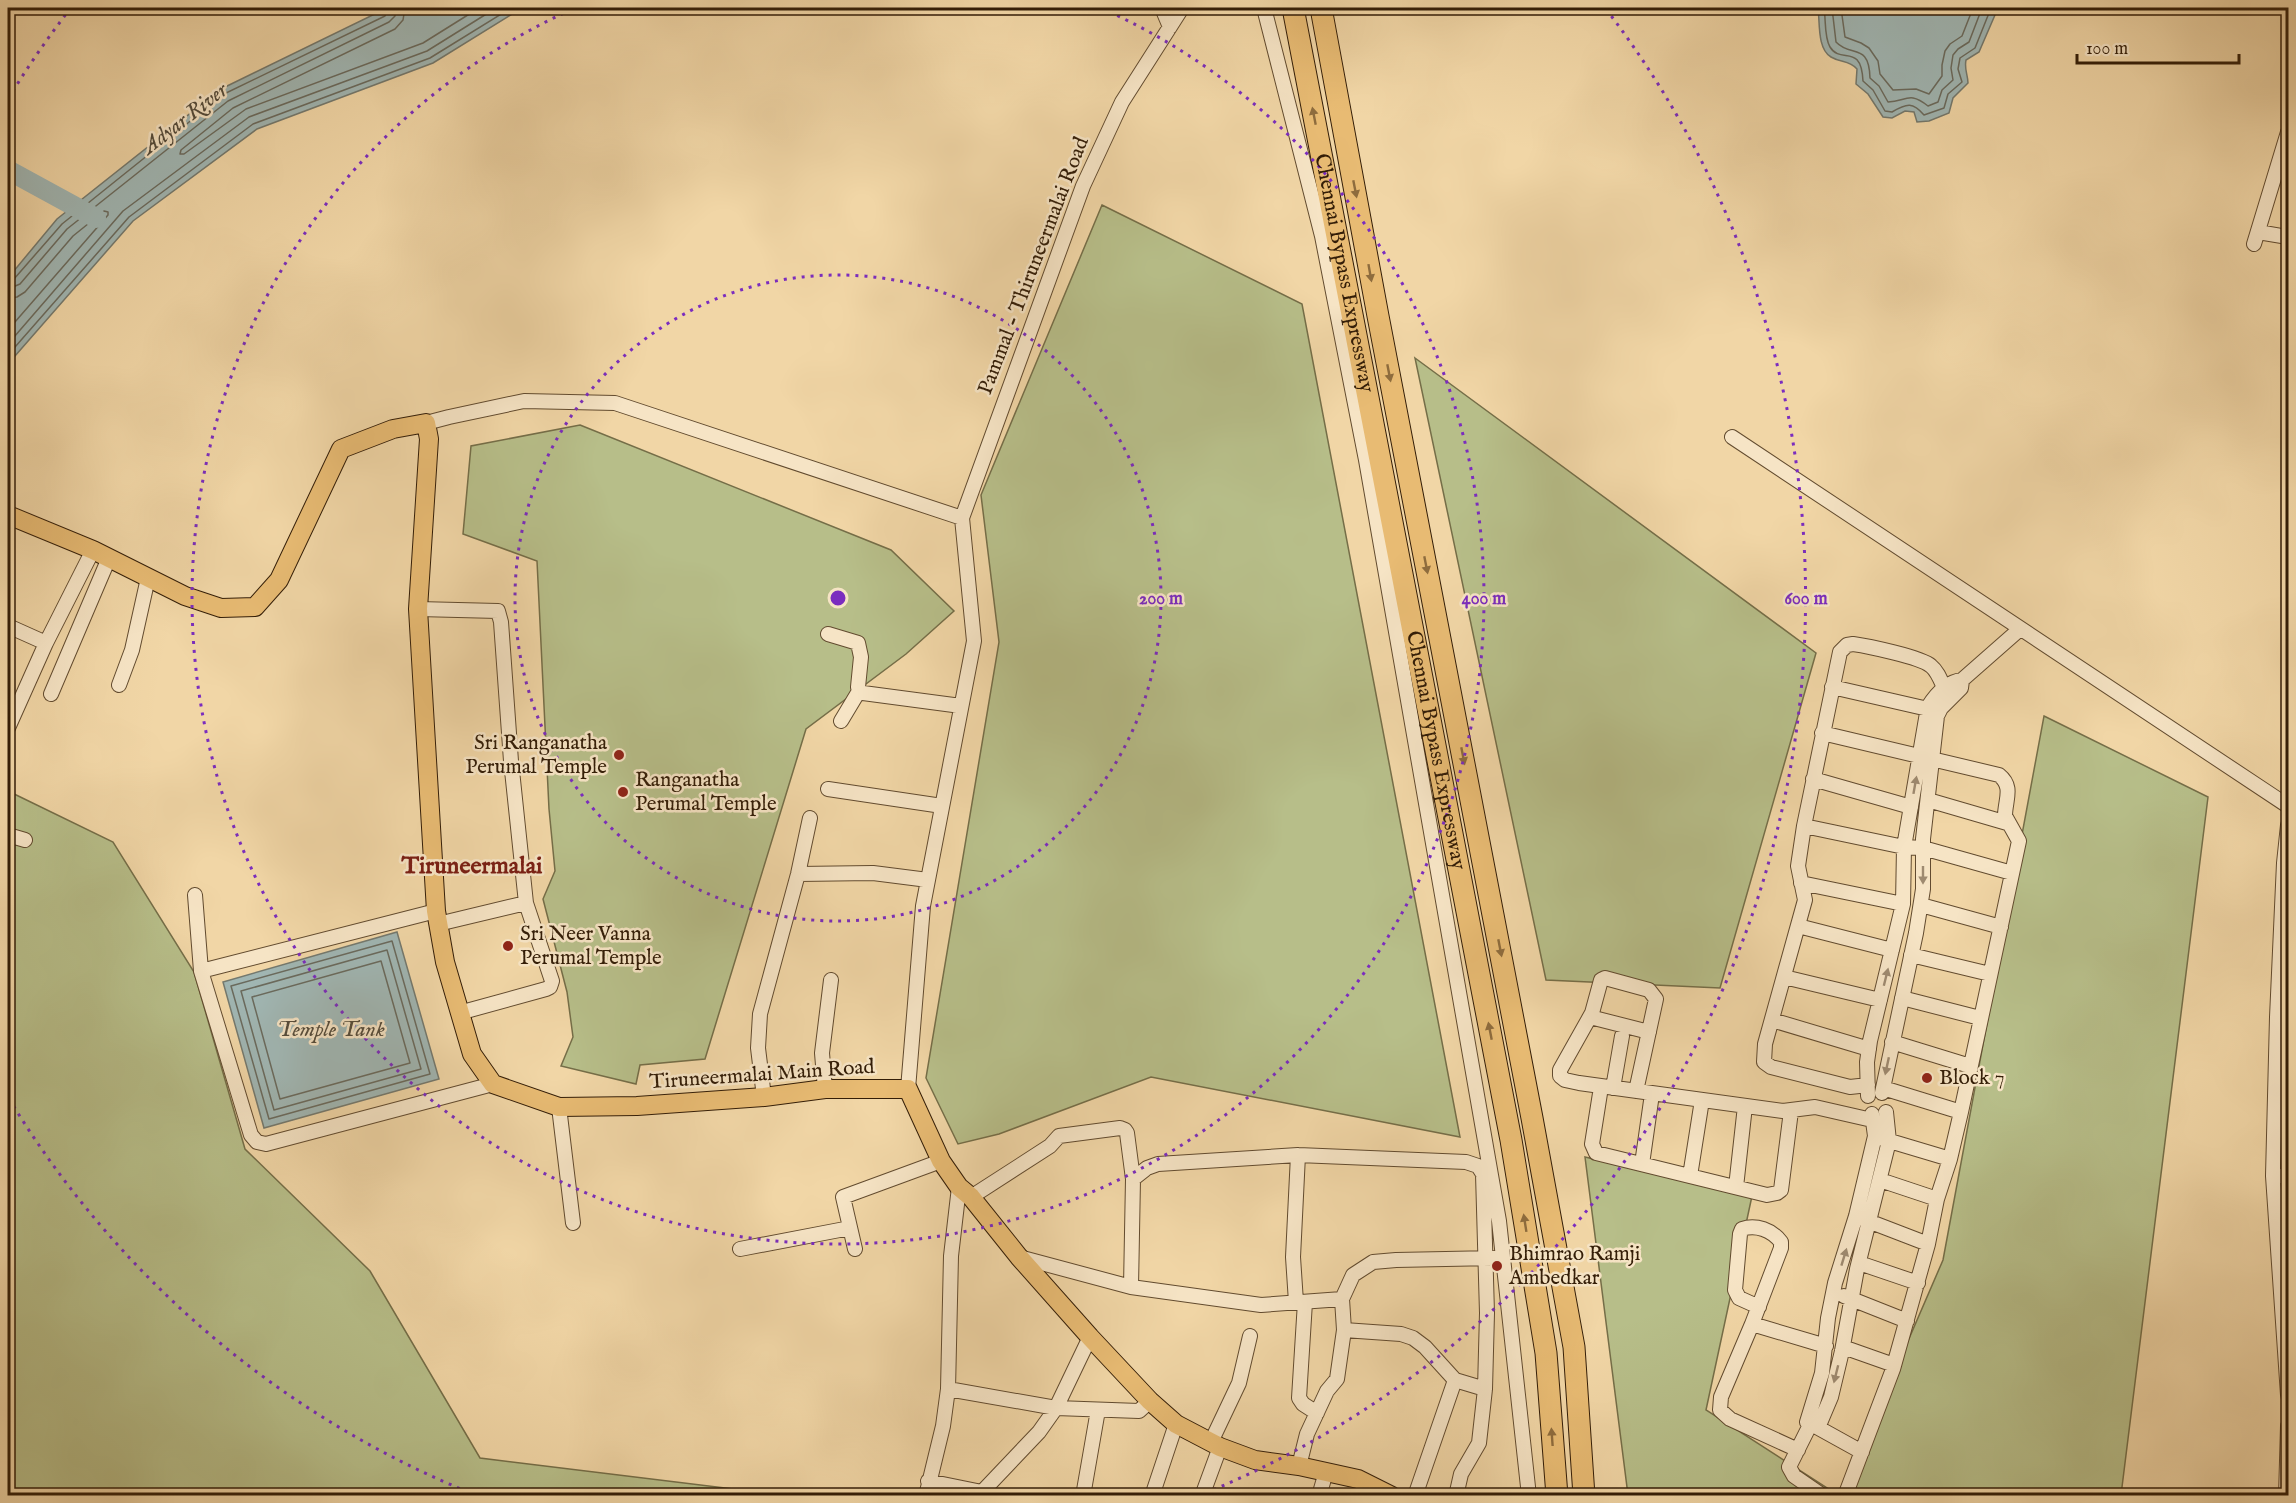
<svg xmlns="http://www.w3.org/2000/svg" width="2296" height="1503" font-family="'IM FELL English',serif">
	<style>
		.green { fill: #b7be89; stroke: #756e48; stroke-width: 1.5 }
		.water { fill: #a0b6b3; stroke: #74796e; stroke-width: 1.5 }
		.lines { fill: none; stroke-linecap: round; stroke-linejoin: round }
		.shore { stroke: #6a6a5d; stroke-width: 1.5 }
		.river { stroke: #a0b6b3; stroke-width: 20 }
		.minor-casing { stroke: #624b2f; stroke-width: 16 }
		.major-casing { stroke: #331d07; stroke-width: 20 }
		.highway-casing { stroke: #331d07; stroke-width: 23 }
		.minor { stroke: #f6e4c5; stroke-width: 14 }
		.major { stroke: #e8bb73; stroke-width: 18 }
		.highway { stroke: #e8bb73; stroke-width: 21 }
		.oneway { fill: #8e6c3d }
		.oneway2 { fill: #9e8a70 }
		.ring { fill: none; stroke: #7b2cbf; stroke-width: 3; stroke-dasharray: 3 6 }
		.poi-dot { fill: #8f2418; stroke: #f6e4c5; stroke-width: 2 }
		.labels { text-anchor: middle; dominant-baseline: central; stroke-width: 5; stroke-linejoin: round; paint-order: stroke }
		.street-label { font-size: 21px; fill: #331d07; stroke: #f6e4c5 }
		.poi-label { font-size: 21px; fill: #331d07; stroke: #f6e4c5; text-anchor: start }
		.water-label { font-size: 22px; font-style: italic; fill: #544b3b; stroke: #f6e4c5 }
		.quarter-label { font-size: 24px; font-weight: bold; fill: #7a1f14; stroke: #f6e4c5 }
		.centre { fill: #7b2cbf; stroke: #f6e4c5; stroke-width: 3 }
		.ring-label { font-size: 18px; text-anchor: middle; font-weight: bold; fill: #7b2cbf; stroke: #f6e4c5; stroke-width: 5; stroke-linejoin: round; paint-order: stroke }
	</style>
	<rect width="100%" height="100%" fill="#f1d6a6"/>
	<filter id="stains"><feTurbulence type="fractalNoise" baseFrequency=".00333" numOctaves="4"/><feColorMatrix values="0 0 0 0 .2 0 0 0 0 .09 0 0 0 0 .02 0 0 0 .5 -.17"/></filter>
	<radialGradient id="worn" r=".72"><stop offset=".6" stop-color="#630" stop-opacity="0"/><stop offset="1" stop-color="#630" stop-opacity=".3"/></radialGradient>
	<path class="green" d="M1102,205L1302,304L1460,1137L1151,1077L999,1134L958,1144L926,1078L999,642L981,495Z
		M1415,358L1816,653L1720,988L1546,980Z
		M580,425L891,550L954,611L906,654L806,729L705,1059L640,1065L636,1084L561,1066L573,1037L567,992L543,899L555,871L549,809L537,561L463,534L471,446Z
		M2044,716L2208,797L2121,1495L1841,1496L1943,1260Z
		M8,791L113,842L194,972L245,1149L370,1271L480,1458L783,1495H8Z
		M1585,1157L1752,1196L1706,1410L1838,1495H1628Z"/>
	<path class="water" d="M387,8H522L433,63L257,129L133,221L8,364V278L57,219L221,89Z
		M1818,8H1998L1979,52L1966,60C1964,69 1968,75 1968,83L1953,98L1949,113L1929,121L1917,122L1914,112L1905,111L1892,118L1883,117L1868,94L1856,84L1857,69C1849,60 1841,63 1831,57C1817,49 1820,22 1818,8Z
		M397,932L439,1079L264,1128L223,982Z"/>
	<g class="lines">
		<path class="shore" d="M405,8L403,20L395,29L233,108L181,150L180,154H184L246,109L423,43L479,8
			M1824,8C1826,19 1824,37 1830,47C1841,65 1861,42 1863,81L1873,90L1885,111L1892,112C1907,103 1913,102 1924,115L1944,108L1948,94L1962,82L1958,69L1960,58L1975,48L1991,8
			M1832,8L1836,42C1851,58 1869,42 1870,78L1879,86L1888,102C1907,101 1909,91 1928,106L1938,102L1942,90L1953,80L1951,68L1953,55L1958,49L1969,42L1982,8
			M1841,8L1845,37L1861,43L1869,48L1878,61L1880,74L1893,90L1916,89L1929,94L1942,76V65L1945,51L1950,44L1962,36L1973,8
			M8,281L14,279L62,224L224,94L385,16L389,8
			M8,289L20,284L67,229L228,101L389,22L395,16L396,8
			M8,298L17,297L25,292L73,236L104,211L108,212V215L8,330
			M8,344L123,211L249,117L427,51L496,8
			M8,355L129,217L253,124L430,58L511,8
			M392,941L430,1074L269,1119L231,986Z
			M387,950L421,1069L274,1110L241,991Z
			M381,961L410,1063L280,1099L252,997Z"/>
		<path class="river" d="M8,170L96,218"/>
		<defs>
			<path id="minor" d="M1162,8L1170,27
				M1264,8L1322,236L1366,460L1499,1221L1529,1496
				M2258,232L2288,237
				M2254,244L2288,132
				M426,423L449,417L524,401L615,403L962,518
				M1732,437L2288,806
				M418,609L498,611L501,622L511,761L526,903L552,981L550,987L546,989L459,1013
				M8,626L46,643
				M828,634L858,643L861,657L858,687L859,691L863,693L961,706
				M119,685L132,650L148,578
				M1832,687L1928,709
				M51,694L109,558
				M841,721L859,691
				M8,728L46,643L93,550
				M1822,733L1999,775C2014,787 2005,800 2005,816L2019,841L1961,1112L1950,1159L1937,1199L1928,1244L1893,1369L1845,1496
				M1813,779L1911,807
				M828,789L942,806
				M1928,800L2007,823
				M2288,825L2284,863L2277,1017L2273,1176L2288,1395
				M1804,826L1904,847L1923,848L2012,873
				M8,835L25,840
				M798,874L873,873L928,880
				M1801,883L1903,904
				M195,895L201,971L251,1135L257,1142L266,1144L493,1084
				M1921,905L2001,927
				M438,924L526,903
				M1798,926L1892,950
				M1911,955L1990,974
				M201,971L436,911
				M1784,977L1880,1000
				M1902,998L1980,1018
				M1590,1017L1649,1032
				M1772,1020L1869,1049
				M1892,1042L1970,1066
				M1868,1085L1850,1087L1771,1067L1764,1062L1765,1044L1805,900L1798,866L1804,826L1840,652L1847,645L1853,644C1867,646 1921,657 1931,666C1940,673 1943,689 1950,699
				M1601,1087L1592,1144L1596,1153L1767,1195L1777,1193L1781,1190L1791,1111
				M1613,1088L1622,1036
				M1883,1088L1961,1112
				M825,1089L822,1053L831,980
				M908,1089L923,906L974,641L962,518L1083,186L1122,102L1182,8
				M1636,1091L1656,999L1649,990L1605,978L1601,980L1592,1013L1560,1070V1076L1565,1080L1579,1083L1783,1111L1815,1107L1872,1120
				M1882,1093L1916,933L1923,889V839L1937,716L1941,708L1961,688L1962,680
				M1868,1096L1867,1062L1870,1041L1903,904L1904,847L1928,707C1936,694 1947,682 1962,680L2020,629
				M764,1097L758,1048L760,1014L798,874L810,818
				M559,1107L573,1223
				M1872,1114L1875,1136L1856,1216L1835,1283L1828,1318L1822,1373L1807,1422L1810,1425L1820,1423L1831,1397L1842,1351L1857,1269L1889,1141L1886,1112
				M1883,1139L1950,1159
				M1642,1164L1652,1094
				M1690,1176L1702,1100
				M2273,1176H2288
				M1133,1179L1147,1168L1158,1164L1298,1155L1466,1162L1478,1166L1483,1174L1487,1313L1485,1389L1479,1443L1461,1474L1456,1496
				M1880,1180L1937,1199
				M1736,1187L1745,1106
				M971,1197L1050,1146L1059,1136L1120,1128L1125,1130L1127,1133L1133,1179L1131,1287
				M1863,1219L1928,1244
				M740,1249L850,1228
				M855,1249L843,1197L941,1161
				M1019,1257L1131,1287L1261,1305L1342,1299
				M1859,1263L1918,1283
				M1844,1296L1907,1321
				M1296,1302L1293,1257L1298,1155
				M1305,1302L1299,1398L1303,1404L1317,1413
				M1759,1307L1739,1298L1735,1290L1740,1234L1742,1229C1756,1224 1772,1230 1781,1242V1248L1752,1324L1826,1346
				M1752,1324L1721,1397L1720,1410L1730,1419L1798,1450
				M1344,1330L1401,1334L1413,1338L1425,1347L1455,1380L1485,1389
				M1843,1347L1894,1365
				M948,1389L1056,1408L1139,1411L1150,1401
				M1810,1425L1789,1467L1794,1476L1823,1496
				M1815,1426L1862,1452
				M1211,1442L1239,1383L1250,1336
				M1299,1466L1307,1434L1327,1391L1337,1379L1344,1330L1342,1299L1353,1275L1373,1262L1396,1260L1495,1258
				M928,1481L982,1492
				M926,1496L943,1426L948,1389L951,1256L959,1187
				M982,1496V1492L1039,1432L1056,1408L1090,1337
				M1083,1496L1098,1410
				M1152,1496L1176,1424
				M1202,1496L1220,1447
				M1319,1496L1326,1472
				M1415,1496L1455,1380
				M2286,1496L2288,1426"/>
			<path id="major" d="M8,515L93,550L185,596L221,608L255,607L279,580L341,449L393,429L426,423L429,439L418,609L436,911L445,962L472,1054L493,1084L559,1107L637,1106L764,1097L825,1089H908L941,1161L959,1187L971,1197L1019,1257L1090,1337L1150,1401L1176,1424L1220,1447L1255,1460L1299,1466L1358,1479L1392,1496"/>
			<g id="highway">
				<path id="s1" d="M1293,8L1511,1140L1546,1353L1557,1496"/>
				<path d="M1321,8L1378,316L1532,1118L1574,1347L1584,1496"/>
			</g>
		</defs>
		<use href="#minor" class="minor-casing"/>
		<use href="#major" class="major-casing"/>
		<use href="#highway" class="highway-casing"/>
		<use href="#minor" class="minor"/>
		<use href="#major" class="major"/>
		<use href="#highway" class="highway"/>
	</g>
	<defs><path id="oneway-solid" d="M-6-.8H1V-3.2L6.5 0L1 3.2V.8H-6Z" transform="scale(1.5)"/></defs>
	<g class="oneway">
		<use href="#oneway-solid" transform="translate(1314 116) rotate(-101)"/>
		<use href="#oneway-solid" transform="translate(1355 189) rotate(79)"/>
		<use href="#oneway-solid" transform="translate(1370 273) rotate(80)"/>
		<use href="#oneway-solid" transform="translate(1389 373) rotate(79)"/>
		<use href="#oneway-solid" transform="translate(1426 565) rotate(79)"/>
		<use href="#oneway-solid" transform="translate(1463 756) rotate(79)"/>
		<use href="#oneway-solid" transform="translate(1500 948) rotate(79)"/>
		<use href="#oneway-solid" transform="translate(1490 1031) rotate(-101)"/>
		<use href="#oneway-solid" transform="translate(1525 1223) rotate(-99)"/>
		<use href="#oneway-solid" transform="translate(1552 1437) rotate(-94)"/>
	</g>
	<g class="oneway2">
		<use href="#oneway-solid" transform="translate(1915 785) rotate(-80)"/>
		<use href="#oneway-solid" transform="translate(1923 875) rotate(90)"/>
		<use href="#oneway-solid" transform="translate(1886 977) rotate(-76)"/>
		<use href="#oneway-solid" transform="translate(1887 1066) rotate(102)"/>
		<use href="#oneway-solid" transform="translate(1844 1257) rotate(-73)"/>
		<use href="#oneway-solid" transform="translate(1836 1374) rotate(104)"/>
	</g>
	<g class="ring">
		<circle cx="838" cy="598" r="323"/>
		<path d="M1101 8A646 646 0 1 1 575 8"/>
		<path d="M468 1492A968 968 0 0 1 8 1097M8 99A968 968 0 0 1 70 9M1606 9A968 968 0 0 1 1208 1492"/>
	</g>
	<g class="poi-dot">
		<circle cx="619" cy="755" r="6"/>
		<circle cx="623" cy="792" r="6"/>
		<circle cx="508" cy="946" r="6"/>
		<circle cx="1927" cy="1078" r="6"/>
		<circle cx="1497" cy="1266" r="6"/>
	</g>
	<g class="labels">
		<g class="street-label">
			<text transform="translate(1034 266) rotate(-69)">Pammal - Thiruneermalai Road</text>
			<text stroke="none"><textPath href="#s1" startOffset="270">Chennai Bypass Expressway</textPath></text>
			<text stroke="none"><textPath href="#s1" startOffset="756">Chennai Bypass Expressway</textPath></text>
			<text transform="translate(762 1075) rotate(-4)">Tiruneermalai Main Road</text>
		</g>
		<g class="poi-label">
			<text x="607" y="743" text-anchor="end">Sri Ranganatha<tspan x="607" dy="24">Perumal Temple</tspan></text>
			<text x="635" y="780">Ranganatha<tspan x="635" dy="24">Perumal Temple</tspan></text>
			<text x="520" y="934">Sri Neer Vanna<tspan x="520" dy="24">Perumal Temple</tspan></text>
			<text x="1939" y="1078">Block 7</text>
			<text x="1509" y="1254">Bhimrao Ramji<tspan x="1509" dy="24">Ambedkar</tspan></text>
		</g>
		<g class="water-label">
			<text transform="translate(185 119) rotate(-38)">Adyar River</text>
			<text x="331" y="1030">Temple Tank</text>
		</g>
		<g class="quarter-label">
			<text x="472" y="866">Tiruneermalai</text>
		</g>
	</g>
	<circle cx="838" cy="598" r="9" class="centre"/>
	<g class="ring-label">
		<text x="1161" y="604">200 m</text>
		<text x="1484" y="604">400 m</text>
		<text x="1806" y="604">600 m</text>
	</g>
	<rect width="2296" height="1503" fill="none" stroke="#f1d6a6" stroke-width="30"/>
	<rect x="9" y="9" width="2278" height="1485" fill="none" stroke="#331d07" stroke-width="3"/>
	<rect x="15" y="15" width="2266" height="1473" fill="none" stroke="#331d07" stroke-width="1.5"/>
	<path d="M2077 54v9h162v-9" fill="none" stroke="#331d07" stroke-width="3"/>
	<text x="2086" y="54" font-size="18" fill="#331d07" stroke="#f6e4c5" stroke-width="4.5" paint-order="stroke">100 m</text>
	<rect width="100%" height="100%" filter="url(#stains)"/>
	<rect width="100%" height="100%" fill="url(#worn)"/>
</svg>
